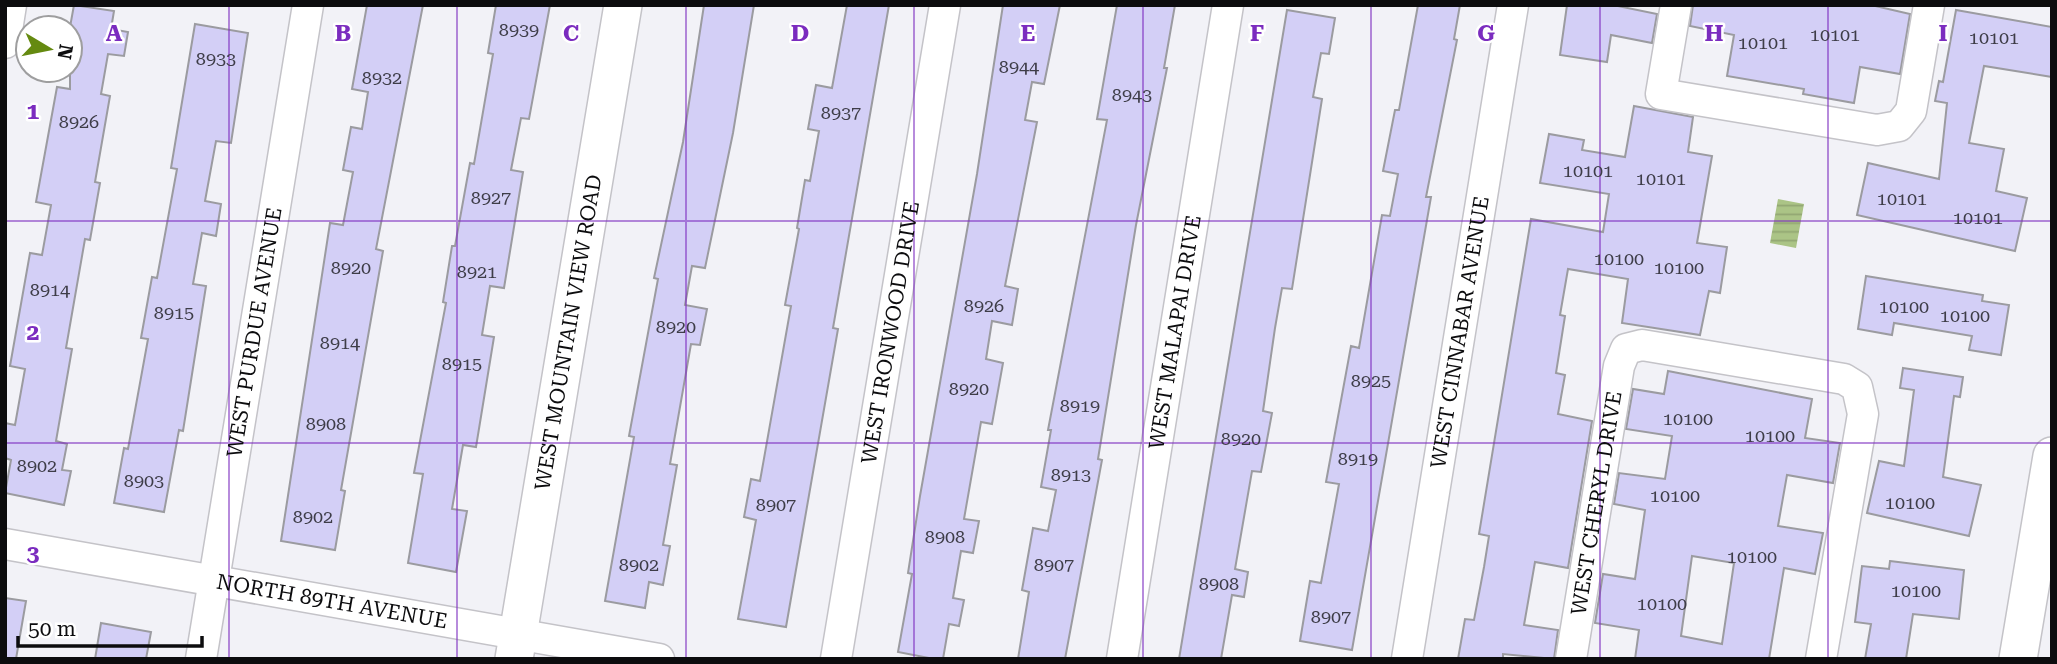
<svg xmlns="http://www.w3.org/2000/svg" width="2057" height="664" font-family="'Roboto Serif',serif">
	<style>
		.water { fill: url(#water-rules) }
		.building { fill: #d3cff6; stroke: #9b9ba0; stroke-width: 2; fill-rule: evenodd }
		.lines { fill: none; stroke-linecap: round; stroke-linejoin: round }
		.minor-casing { stroke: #c4c3c8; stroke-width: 33 }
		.tertiary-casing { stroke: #c4c3c8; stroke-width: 40 }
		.minor { stroke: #fff; stroke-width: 30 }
		.tertiary { stroke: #fff; stroke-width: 37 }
		.grid { fill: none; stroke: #7b2cbf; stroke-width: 2; stroke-opacity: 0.55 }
		.labels { text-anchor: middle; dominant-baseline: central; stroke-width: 5; stroke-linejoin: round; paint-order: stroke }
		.number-label { font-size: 18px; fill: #3e3d48 }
		.street-label { font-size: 21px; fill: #0c0c0e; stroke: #fff }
		.grid-label { font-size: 23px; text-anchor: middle; font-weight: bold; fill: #7b2cbf; stroke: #fff; stroke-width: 5; stroke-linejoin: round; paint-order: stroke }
	</style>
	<defs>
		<pattern id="water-rules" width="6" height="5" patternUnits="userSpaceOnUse" patternTransform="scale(1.75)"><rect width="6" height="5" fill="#abc486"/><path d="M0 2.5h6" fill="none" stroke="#92a772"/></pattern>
	</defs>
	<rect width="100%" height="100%" fill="#f2f2f7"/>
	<path class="water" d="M1778,199L1804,204L1796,248L1770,243Z"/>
	<path class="building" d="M74,5L114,11L111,29L128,32L124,56L108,54L101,94L110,96L95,182L100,183L90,240L85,239L66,348L72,349L56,441L67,444L62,470L71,471L64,505L5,493L11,460L5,458V423L15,425L25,369L10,366L30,253L42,255L51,205L36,202L57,87L70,89V27Z
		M367,5H423L376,249L383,251L341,490L345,491L335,550L281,541L330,223L343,225L353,172L343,170L351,127L362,129L368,92L352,89Z
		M496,5H550L529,119L521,118L511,170L523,172L504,288L490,286L482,335L494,337L476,447L463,445L452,509L467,511L456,572L408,563L423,474L414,473L446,303L443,302L452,246H455L470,163L474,164L493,54L488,53Z
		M704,5H754L733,133L705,268L692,266L685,305L707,309L700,345L691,344L670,464L677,465L663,545L670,546L663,585L649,582L645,608L605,601L634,437L629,436L658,279L654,278L683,142Z
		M847,5H889L833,328L838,329L786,627L738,619L756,520L744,517L751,479L760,481L791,306L785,305L799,229L797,228L805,180L810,181L819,131L808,129L816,85L832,88Z
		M1003,5H1060L1044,84L1032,82L1025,120L1037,122L1005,286L1018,289L1012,325L992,321L986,359L1003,363L992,424L981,422L964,519L979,521L973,553L961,551L953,598L964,600L959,626L949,624L943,659H934L898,652L912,574L908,573L920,496L977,174Z
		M1117,5H1175L1164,68H1167L1136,225L1098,459L1102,460L1065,659H1018L1029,592L1022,590L1033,528L1048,531L1056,490L1041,487L1051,430H1048L1107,120L1097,119Z
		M1418,5H1460L1454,39L1457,40L1426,197H1431L1352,650L1300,641L1310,581L1321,583L1339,484L1326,482L1351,346L1359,348L1382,215L1390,216L1398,174L1383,171L1395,110H1399Z
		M1567,5H1613L1657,14L1652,43L1611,35L1607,62L1560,55Z
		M1693,5H1871L1910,14L1900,74L1860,67L1854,103L1803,94L1804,89L1727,76L1734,35L1690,26Z
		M1287,10L1335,18L1329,54L1321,53L1313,97L1322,99L1292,289L1282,288L1275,328L1263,411L1272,413L1261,472L1252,471L1235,569L1248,572L1244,597L1232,595L1221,659H1179Z
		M1956,10L2052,27V77L1984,66L1969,143L2004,149L1996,191L2027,198L2015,251L1857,215L1868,163L1939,179L1947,103L1935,101L1939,81L1943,82Z
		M195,24L248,33L231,143L216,141L205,201L221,204L216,236L202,233L193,284L206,286L183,431L179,430L164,512L114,503L124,448L128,449L148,339L141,338L152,277L157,278L177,169L171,168Z
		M1634,106L1693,117L1688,152L1712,156L1697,243L1727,247L1720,293L1709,291L1700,335L1622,323L1628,279L1568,269L1560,315L1565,316L1556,373L1565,375L1558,414L1592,421L1568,568L1535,562L1524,625L1558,630L1554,659L1503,654V659H1458L1465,619L1474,620L1484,567L1489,536L1479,534L1531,219L1603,232L1609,194L1540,183L1549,134L1584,140L1582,150L1625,157Z
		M1866,276L1983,295L1982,301L2009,305L2001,355L1969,350L1972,336L1894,323L1892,335L1858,329Z
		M1903,368L1963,377L1960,397L1954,396L1943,477L1981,485L1969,536L1867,513L1879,461L1904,466L1914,390L1900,388Z
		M1668,371L1812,399L1805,438L1840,443L1833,483L1787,475L1778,526L1823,533L1815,574L1784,568L1769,659H1635L1639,630L1595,623L1603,574L1635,579L1645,510L1614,504L1619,473L1665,479L1672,436L1626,429L1633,389L1664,394ZM1692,556L1734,563L1722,644L1681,636Z
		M1890,561L1964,570L1959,619L1913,614L1906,659H1865L1871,624L1855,622L1862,566L1889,569Z
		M5,598L26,601L16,659H5Z
		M101,623L151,632L146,659H95Z"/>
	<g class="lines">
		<defs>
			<g id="minor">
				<path d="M1676,5L1661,94L1877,130L1899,126L1911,111L1929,5"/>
				<path d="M5,43L11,5"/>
				<path id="s1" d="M5,544L659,659"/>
				<path id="s2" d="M201,659L308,5"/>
				<path id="s3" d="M836,659L945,5"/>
				<path id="s4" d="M1122,659L1228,5"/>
				<path id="s5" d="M1407,659L1513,5"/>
				<path id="s6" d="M1571,659L1619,366L1626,349L1642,345L1844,379L1857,387L1863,414L1821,659"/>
			</g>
			<g id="tertiary">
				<path id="s7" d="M514,659L623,5"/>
				<path d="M2018,659L2052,456"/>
			</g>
		</defs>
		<use href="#minor" class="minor-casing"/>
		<use href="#tertiary" class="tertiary-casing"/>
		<use href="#minor" class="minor"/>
		<use href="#tertiary" class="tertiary"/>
	</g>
	<path class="grid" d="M229,5V659M457,5V659M686,5V659M914,5V659M1143,5V659M1371,5V659M1600,5V659M1828,5V659M5,221H2052M5,443H2052"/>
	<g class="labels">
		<g class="number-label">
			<text x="519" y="29">8939</text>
			<text x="1835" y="34">10101</text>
			<text x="1994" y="37">10101</text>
			<text x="1763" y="42">10101</text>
			<text x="216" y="58">8933</text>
			<text x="1019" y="66">8944</text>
			<text x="382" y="77">8932</text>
			<text x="1132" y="94">8943</text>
			<text x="841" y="112">8937</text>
			<text x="79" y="121">8926</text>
			<text x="1588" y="170">10101</text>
			<text x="1661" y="178">10101</text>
			<text x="491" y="197">8927</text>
			<text x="1902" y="198">10101</text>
			<text x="1978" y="217">10101</text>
			<text x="1619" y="258">10100</text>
			<text x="351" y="267">8920</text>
			<text x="1679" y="267">10100</text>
			<text x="477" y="271">8921</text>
			<text x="50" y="289">8914</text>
			<text x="984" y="305">8926</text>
			<text x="1904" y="306">10100</text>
			<text x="174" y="312">8915</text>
			<text x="1965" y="315">10100</text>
			<text x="676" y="326">8920</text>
			<text x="340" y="342">8914</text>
			<text x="462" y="363">8915</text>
			<text x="1371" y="380">8925</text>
			<text x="969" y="388">8920</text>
			<text x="1080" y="405">8919</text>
			<text x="1688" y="418">10100</text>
			<text x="326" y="423">8908</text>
			<text x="1770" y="435">10100</text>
			<text x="1241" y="438">8920</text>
			<text x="1358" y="458">8919</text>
			<text x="37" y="465">8902</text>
			<text x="1071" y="474">8913</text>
			<text x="144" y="480">8903</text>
			<text x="1675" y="495">10100</text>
			<text x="1910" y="502">10100</text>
			<text x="776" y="504">8907</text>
			<text x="313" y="516">8902</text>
			<text x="945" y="536">8908</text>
			<text x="1752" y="556">10100</text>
			<text x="639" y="564">8902</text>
			<text x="1054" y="564">8907</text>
			<text x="1219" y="583">8908</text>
			<text x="1916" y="590">10100</text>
			<text x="1662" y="603">10100</text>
			<text x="1331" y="616">8907</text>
		</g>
		<g class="street-label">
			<text stroke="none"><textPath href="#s2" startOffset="331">WEST PURDUE AVENUE</textPath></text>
			<text stroke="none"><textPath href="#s7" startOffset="331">WEST MOUNTAIN VIEW ROAD</textPath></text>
			<text stroke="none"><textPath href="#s3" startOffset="331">WEST IRONWOOD DRIVE</textPath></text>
			<text stroke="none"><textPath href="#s4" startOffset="331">WEST MALAPAI DRIVE</textPath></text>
			<text stroke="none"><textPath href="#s5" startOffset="331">WEST CINNABAR AVENUE</textPath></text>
			<text stroke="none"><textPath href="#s6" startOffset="158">WEST CHERYL DRIVE</textPath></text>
			<text stroke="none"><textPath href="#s1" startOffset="332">NORTH 89TH AVENUE</textPath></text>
		</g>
	</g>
	<g class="grid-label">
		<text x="114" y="41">A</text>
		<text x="343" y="41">B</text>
		<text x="571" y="41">C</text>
		<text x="800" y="41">D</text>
		<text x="1028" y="41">E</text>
		<text x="1257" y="41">F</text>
		<text x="1486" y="41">G</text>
		<text x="1714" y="41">H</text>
		<text x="1943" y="41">I</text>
		<text x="33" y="119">1</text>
		<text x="33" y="340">2</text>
		<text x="33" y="561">3</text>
	</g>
	<rect width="2057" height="664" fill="none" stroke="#0c0c0e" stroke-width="14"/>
	<g transform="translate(49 49) rotate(100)"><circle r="33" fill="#ffffff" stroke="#9e9e9f" stroke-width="2"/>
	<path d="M0-5L12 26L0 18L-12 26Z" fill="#658a10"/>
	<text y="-10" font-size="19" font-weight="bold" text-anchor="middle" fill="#0c0c0e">N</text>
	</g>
	<path d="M18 636v10h184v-10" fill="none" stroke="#0c0c0e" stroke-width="3.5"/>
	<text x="28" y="636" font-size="21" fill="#0c0c0e" stroke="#ffffff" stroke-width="5" paint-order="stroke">50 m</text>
</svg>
